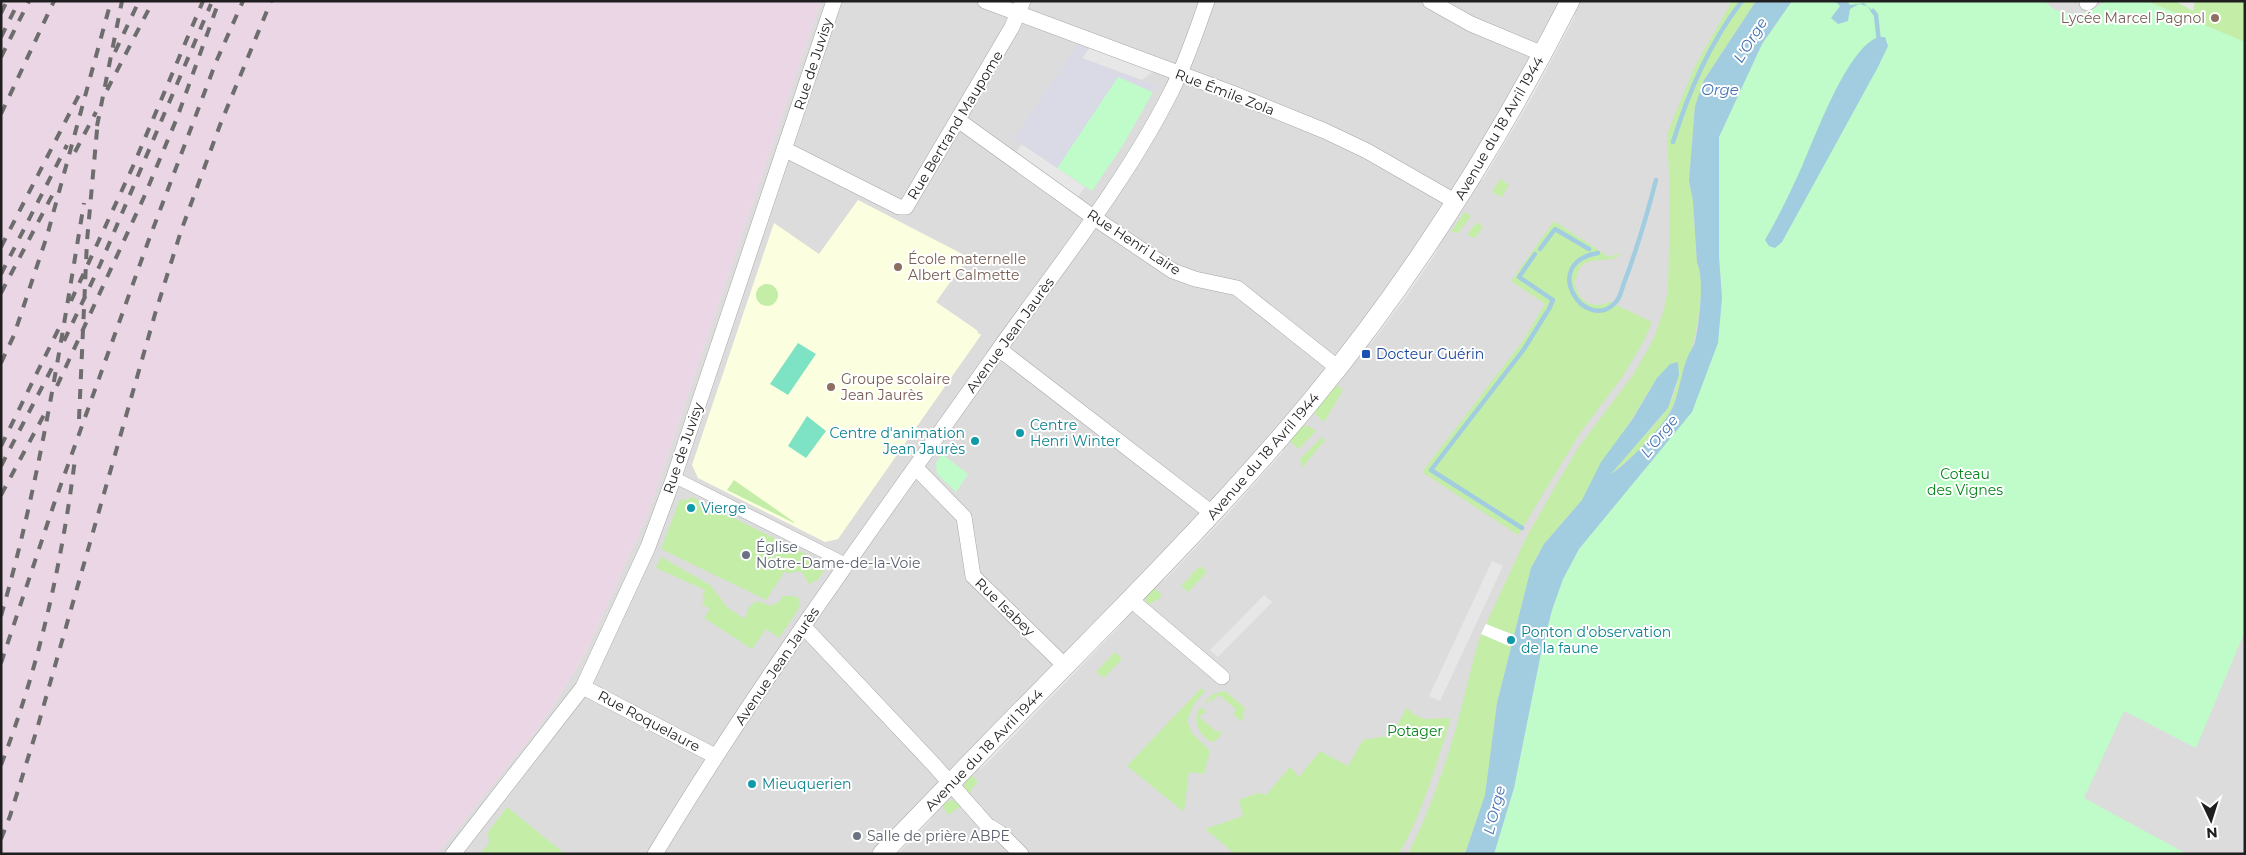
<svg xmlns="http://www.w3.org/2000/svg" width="2246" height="855" font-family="Montserrat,sans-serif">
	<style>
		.residential { fill: #dddcdc }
		.industrial { fill: #ead6e4 }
		.education { fill: #fcffdf }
		.grass { fill: #c4eda8 }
		.park { fill: #bffcc9 }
		.pitch { fill: #7ee3c5 }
		.parking { fill: #e7e7e7 }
		.plaza { fill: #dad9e6 }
		.water { fill: #a2cde0 }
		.pier { fill: #fff }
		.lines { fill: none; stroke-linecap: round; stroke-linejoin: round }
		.stream { stroke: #a2cde0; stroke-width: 4.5 }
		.pedestrian-casing { stroke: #a6a6a6; stroke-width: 12 }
		.minor-casing { stroke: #a6a6a6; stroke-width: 16 }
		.tertiary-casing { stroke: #a6a6a6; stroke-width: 20 }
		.pedestrian { stroke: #fff; stroke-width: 11 }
		.minor { stroke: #fff; stroke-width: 15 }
		.tertiary { stroke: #fff; stroke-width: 19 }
		.rail { stroke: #6d6d6d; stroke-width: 4; stroke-dasharray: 10 10; stroke-linecap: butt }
		.education-dot { fill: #8d6e63; stroke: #fff; stroke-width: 2 }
		.transit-dot { fill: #1a4fb4; stroke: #fff; stroke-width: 2 }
		.culture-dot { fill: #0f9aa8; stroke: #fff; stroke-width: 2 }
		.worship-dot { fill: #6b7280; stroke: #fff; stroke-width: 2 }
		.labels { text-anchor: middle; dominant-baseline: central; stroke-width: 4; stroke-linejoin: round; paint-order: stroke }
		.education-label { font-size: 14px; fill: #785e54; stroke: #fff; text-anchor: start }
		.street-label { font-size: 14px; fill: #1f1f1f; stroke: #fff }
		.transit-label { font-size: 14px; fill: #164399; stroke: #fff; text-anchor: start }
		.culture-label { font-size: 14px; fill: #0d838f; stroke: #fff; text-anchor: start }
		.park-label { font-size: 14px; fill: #06841b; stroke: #fff }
		.worship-label { font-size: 14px; fill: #5b616d; stroke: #fff; text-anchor: start }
		.water-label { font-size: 15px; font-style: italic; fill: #4673b4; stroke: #fff }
	</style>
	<rect width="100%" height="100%" fill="#f0ede4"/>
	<path class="residential" d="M821,1H2245V854H437L533,734L553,706L587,650L648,513Z"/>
	<path class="industrial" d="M1,1H821L648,513L587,650L553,706L533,734L437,854H1Z"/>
	<path class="education" d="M858,200L968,257L936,302L978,331L977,332L981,335L838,539L825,542L698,478L692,465L774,223L819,254Z"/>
	<path class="grass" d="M1732,1H1756L1704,80L1695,106L1689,181L1693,201L1697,263C1712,291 1683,391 1667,418C1656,435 1627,462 1610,475C1633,438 1685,413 1677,362L1657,378L1582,500L1544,544L1531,568L1497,703L1485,795L1465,854H1408C1429,813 1443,772 1456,728C1465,696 1471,665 1481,634L1509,646L1514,636L1486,624L1526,538L1555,487L1578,448L1633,375L1653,340L1664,310L1668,289L1670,196L1667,134L1695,66Z
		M2147,1H2245V42L2233,38Z
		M1500,179L1509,185L1502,197L1492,192Z
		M1464,212L1471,216L1458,233L1451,232Z
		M1554,221L1609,257L1621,253C1611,266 1594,254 1580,267L1574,283L1580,297L1589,304L1599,305L1610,302L1652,322L1643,342L1623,376L1580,433L1518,535L1422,472L1522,342L1545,304L1511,281Z
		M1477,222L1483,227L1475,238L1467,235Z
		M756 295a11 11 0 1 1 22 0a11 11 0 1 1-22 0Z
		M1335,384L1343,390L1324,422L1316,415V409Z
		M1308,426L1316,431L1299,449L1288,440L1301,427Z
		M1322,437L1325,440L1302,468L1300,459Z
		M734,480L794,522V523L727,490Z
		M692,497L824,563L823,572L817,581H813L810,585L801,571L789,573L784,572L766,600L661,549L680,499L683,501Z
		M661,557L710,585L728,608L745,619L749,607L757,601L771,606L781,600L782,596H794L800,599L798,603L801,605L779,638L766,629L752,649L704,618L710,609L702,604L705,598L702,595L705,590L656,568Z
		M1200,566L1207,572L1188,592L1181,585L1191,577L1190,576Z
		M1153,587L1162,595L1159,599L1147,605L1146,598Z
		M1115,652L1122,659L1104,678L1096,672Z
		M1201,688L1205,691L1194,704L1187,721L1192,733L1210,751L1204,774L1189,772L1184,812L1127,766Z
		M1225,691L1245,708L1242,722L1233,714L1236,709L1220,696L1218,695L1213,701L1209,699L1208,704L1205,702L1213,694Z
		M1203,708L1206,712L1199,717L1217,732L1219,730L1221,732L1220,737L1213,742C1200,738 1192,722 1199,709Z
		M1406,708L1411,711V713L1424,719L1451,718C1436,765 1423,811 1399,854H1235L1205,829L1243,816L1239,800L1258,793L1266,795L1290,767L1299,777L1320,751L1348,766L1363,740L1393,735Z
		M970,774L978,782L971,789L970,797L964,785Z
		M953,800L961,806L948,815L941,804Z
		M507,807L565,854H480L489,843L488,832Z"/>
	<path class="park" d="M1792,1H2044L2055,10L2073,14L2088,12L2106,1H2147L2245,42V631L2196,748L2124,711L2084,798L2187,854H1494L1514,788L1541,653L1552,610L1563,579L1579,549L1692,412L1722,298L1719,257V137L1762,44Z
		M1118,76L1153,92L1123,145L1092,191L1057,168Z
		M942,454L968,474L956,492L937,474L936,463Z"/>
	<path class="pitch" d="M798,343L816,354L788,395L770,384Z
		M807,416L826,431L806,458L788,446Z"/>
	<path class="parking" d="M2175,1H2195L2193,11Z
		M1573,13L1575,16L1534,94L1483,180H1479Z
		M1090,47L1153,71L1142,80L1082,58Z
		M1022,144L1085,187L1077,198L1015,154Z
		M1435,246L1438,250L1406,297L1371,344L1367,342Z
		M1282,447L1283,452L1225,517L1165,580L1159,579Z
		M1492,561L1503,566L1440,701L1429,696Z
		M1264,595L1272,602L1218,657L1210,650Z
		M1120,621V626L1003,747L981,769L977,767Z
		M932,813L931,820L898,854H893Z"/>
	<path class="plaza" d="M1079,43L1090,47L1082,58L1156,86L1153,92L1118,77L1057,168L1014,139Z"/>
	<path class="water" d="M1756,1H1792L1762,44L1719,137V257L1722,298L1718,343L1692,412L1579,549L1563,579L1552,610L1541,653L1514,788L1494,854H1465L1485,795L1497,703L1531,568L1544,544L1582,500L1601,462L1632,420L1657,378L1670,364L1678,362L1679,375L1668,408L1611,474C1627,464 1653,436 1665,420C1680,401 1679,377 1688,356C1690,351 1693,348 1695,342C1699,325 1705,278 1697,263L1693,201L1689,181L1695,106L1704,80Z
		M1835,1H1847L1850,5L1864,3L1877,15H1874L1867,6L1859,4L1850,9L1848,21L1838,24L1831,18L1840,6Z
		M1879,37H1885L1888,46L1878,67L1782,242L1775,248L1769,246L1765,240C1779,216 1792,189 1803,164C1816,135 1848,46 1879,37Z"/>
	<path class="pier" d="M1486,624L1514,635L1509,646L1481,634Z"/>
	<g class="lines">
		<path class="stream" d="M1873,11L1876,15L1879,42
			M1673,142C1689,91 1709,44 1742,1
			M1540,249L1555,229L1589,249
			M1598,253C1539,263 1585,334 1615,303C1621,297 1621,291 1624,283C1637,249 1647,215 1656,180
			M1535,254L1519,277L1553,300L1549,309
			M1522,528L1431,470L1524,349L1547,312"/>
		<defs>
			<path id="pedestrian" d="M674,477L847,564"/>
			<path id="minor" d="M985,1L1232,93L1325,131L1367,151L1456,202
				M1430,1L1471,24L1543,54
				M2087,3L2090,1
				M958,120L1093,217L1173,271L1195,279L1237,288L1338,368
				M784,149L899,207H906L1012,27L1023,1
				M999,349L1213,514
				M916,468L964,517L973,576L1065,666
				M1130,599L1222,677
				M804,627L935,766L987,825L1000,833L1021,854
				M583,687L715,756
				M453,854L583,687L648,547L674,477L834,1
				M655,854C758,683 877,522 992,359C1053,272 1123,187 1171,92C1186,63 1196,32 1207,1"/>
			<path id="tertiary" d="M882,854C960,773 1039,692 1118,612C1185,543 1251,474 1312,400C1413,278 1498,142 1570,1"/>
		</defs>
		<use href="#pedestrian" class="pedestrian-casing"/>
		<use href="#minor" class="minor-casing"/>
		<use href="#tertiary" class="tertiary-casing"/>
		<use href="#pedestrian" class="pedestrian"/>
		<use href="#minor" class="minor"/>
		<use href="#tertiary" class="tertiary"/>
		<path class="rail" d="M1,13L7,1
			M1,37L19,1
			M115,52L139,1
			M1,57L29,1
			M107,90L153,1
			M1,114L54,1
			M97,126L122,1
			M75,152L96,112
			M1,247L82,89
			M1,274L67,145
			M1,293L55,190
			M71,301L134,164L203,1
			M64,341L100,265L211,4
			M1,363L14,335L47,236L111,1
			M57,386L144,197L177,118L219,1
			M79,419L87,241L98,119
			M1,446L60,326
			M1,466L53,366
			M1,495L45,413
			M1,616C40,481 61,342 84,203
			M1,663L55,501L148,242L216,62L243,1
			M1,765C39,667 62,563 75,459
			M1,839L10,816L37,729L155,314L181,231L220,125L271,1"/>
	</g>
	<g class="education-dot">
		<circle cx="2215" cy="18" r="5"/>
		<circle cx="898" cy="267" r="5"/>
		<circle cx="831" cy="387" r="5"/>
	</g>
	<rect class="transit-dot" x="1361" y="349" width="10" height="10" rx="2.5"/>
	<g class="culture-dot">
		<circle cx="1020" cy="433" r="5"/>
		<circle cx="975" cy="441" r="5"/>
		<circle cx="691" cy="508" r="5"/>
		<circle cx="1511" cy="640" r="5"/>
		<circle cx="752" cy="784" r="5"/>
	</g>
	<g class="worship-dot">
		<circle cx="746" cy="555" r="5"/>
		<circle cx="857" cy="836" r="5"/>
	</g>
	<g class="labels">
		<g class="education-label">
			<text x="2205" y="18" text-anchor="end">Lycée Marcel Pagnol</text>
			<text x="908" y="259">École maternelle<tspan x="908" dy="16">Albert Calmette</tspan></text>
			<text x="841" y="379">Groupe scolaire<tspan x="841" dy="16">Jean Jaurès</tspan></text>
		</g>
		<g class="street-label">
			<text transform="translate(813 64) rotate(-72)">Rue de Juvisy</text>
			<text transform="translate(1225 92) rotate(21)">Rue Émile Zola</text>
			<text transform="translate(955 125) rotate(-59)">Rue Bertrand Maupome</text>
			<text transform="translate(1499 128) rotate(-60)">Avenue du 18 Avril 1944</text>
			<text transform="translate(1134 242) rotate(33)">Rue Henri Laire</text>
			<text transform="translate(1010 335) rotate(-54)">Avenue Jean Jaurès</text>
			<text transform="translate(683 448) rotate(-71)">Rue de Juvisy</text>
			<text transform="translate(1263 456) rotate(-49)">Avenue du 18 Avril 1944</text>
			<text transform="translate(1005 607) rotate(44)">Rue Isabey</text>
			<text transform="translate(777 666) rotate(-56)">Avenue Jean Jaurès</text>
			<text transform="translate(649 721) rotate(28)">Rue Roquelaure</text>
			<text transform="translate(984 750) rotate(-46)">Avenue du 18 Avril 1944</text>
		</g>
		<g class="transit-label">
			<text x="1376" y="354">Docteur Guérin</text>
		</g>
		<g class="culture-label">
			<text x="1030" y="425">Centre<tspan x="1030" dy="16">Henri Winter</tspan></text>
			<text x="965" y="433" text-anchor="end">Centre d'animation<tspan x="965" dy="16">Jean Jaurès</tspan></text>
			<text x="701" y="508">Vierge</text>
			<text x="1521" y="632">Ponton d'observation<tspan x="1521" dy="16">de la faune</tspan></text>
			<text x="762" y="784">Mieuquerien</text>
		</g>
		<g class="park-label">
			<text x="1965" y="474">Coteau<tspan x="1965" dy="16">des Vignes</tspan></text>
			<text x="1415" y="731">Potager</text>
		</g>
		<g class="worship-label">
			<text x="756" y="547">Église<tspan x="756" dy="16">Notre-Dame-de-la-Voie</tspan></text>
			<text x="867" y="836">Salle de prière ABPE</text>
		</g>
		<g class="water-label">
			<text transform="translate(1750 40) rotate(-58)">L'Orge</text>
			<text x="1720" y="89">Orge</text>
			<text transform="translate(1659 436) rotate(-51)">L'Orge</text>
			<text transform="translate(1494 810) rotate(-76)">L'Orge</text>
		</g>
	</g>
	<rect width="2246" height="855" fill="none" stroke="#1f1f1f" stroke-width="5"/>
	<g transform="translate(2211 820) rotate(176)" stroke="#ffffff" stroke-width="4" paint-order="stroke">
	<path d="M0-4L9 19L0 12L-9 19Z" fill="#1f1f1f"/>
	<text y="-8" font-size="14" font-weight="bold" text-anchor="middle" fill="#1f1f1f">N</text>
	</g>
</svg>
